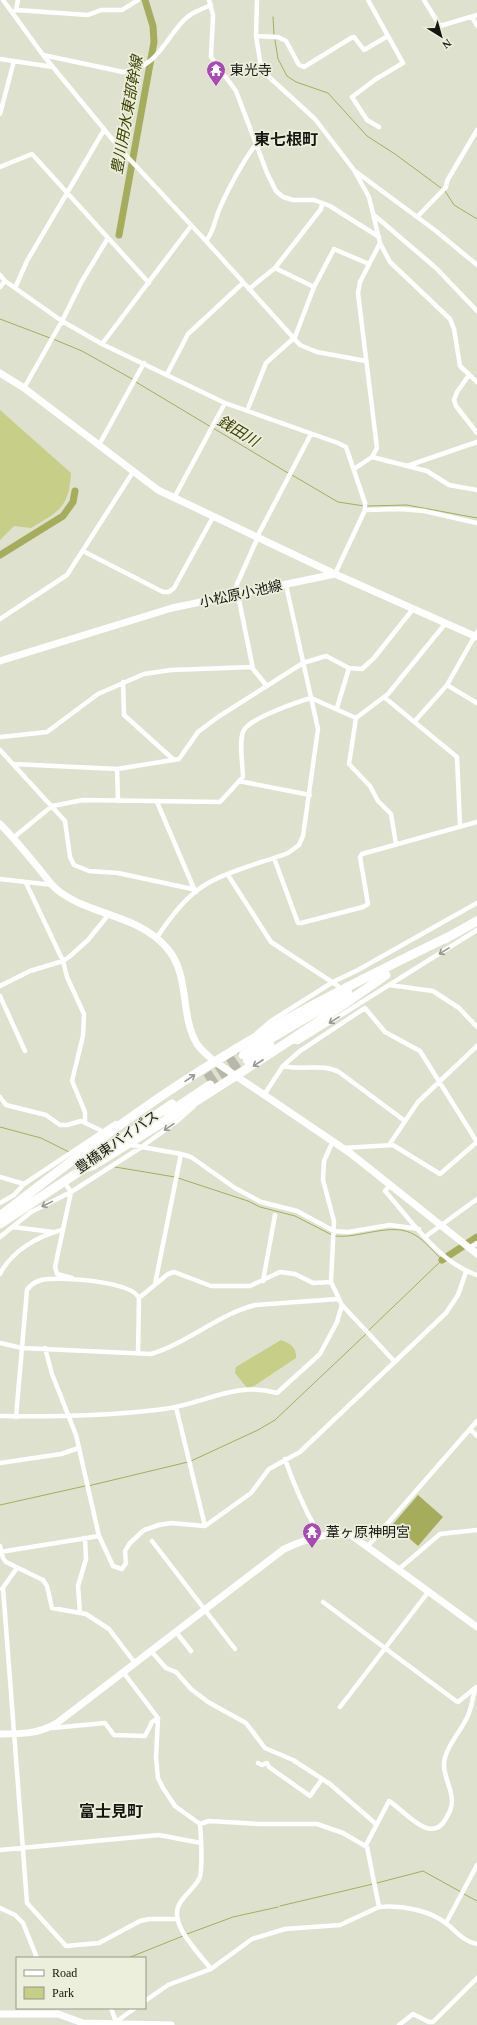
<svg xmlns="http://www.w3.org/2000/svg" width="477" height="2025" font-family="'Times New Roman','Noto Sans JP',serif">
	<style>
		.green { fill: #c6ce87 }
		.water { fill: #a5ad5d }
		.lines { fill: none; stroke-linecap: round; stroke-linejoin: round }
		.stream { stroke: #a5ad5d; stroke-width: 1 }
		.river { stroke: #a5ad5d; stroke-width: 7 }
		.highway-tunnel { stroke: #b7b8a9; stroke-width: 9; stroke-dasharray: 9 4.5; stroke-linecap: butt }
		.street { stroke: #fff; stroke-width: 4.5 }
		.secondary { stroke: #fff; stroke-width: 7 }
		.highway { stroke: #fff; stroke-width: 9 }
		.oneway { stroke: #969693 }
		.labels { text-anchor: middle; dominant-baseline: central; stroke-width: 3.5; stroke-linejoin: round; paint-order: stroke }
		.poi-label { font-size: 14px; fill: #151610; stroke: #ecefdc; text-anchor: start }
		.street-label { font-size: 14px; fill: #151610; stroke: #ecefdc }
		.water-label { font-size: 15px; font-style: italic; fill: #3d4100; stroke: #ecefdc }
		.quarter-label { font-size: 16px; font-weight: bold; fill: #151610; stroke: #ecefdc }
	</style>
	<rect width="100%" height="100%" fill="#dfe1cf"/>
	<path class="green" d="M0,410L71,473C69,508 59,511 31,528L14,526L0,540Z
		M281,1340C290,1343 297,1348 296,1358L254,1386L247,1388L235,1373L236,1367Z"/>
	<path class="water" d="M418,1495L443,1517L418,1546L393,1524Z"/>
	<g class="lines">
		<path class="stream" d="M273,17L274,34
			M275,40L278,59L287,76L296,82L328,93L367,136L395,154L441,188
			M445,191L454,205L477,219
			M0,319L50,338
			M53,339L82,351L134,380
			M136,382L211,427
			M213,428L288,473
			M292,475L338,502L364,506
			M367,506L407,505L477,518
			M0,1127L41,1138L69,1152
			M115,1167L175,1177
			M178,1178L248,1201L260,1207L295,1216L332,1235
			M335,1236C360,1239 392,1221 415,1235C425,1241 434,1252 442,1260L368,1331
			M191,1461L258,1430L275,1420L366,1334
			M88,1486L188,1462
			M0,1505L85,1486
			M377,1883L423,1871L461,1892
			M464,1894L477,1901
			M280,1906L373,1884
			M187,1934L233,1917L278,1907
			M128,1958L183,1936"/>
		<path class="river" d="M119,235L154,42L153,26L145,0
			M0,555L63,516L73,502L75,491
			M442,1260L477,1237"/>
		<path class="highway-tunnel" d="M206,1079L243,1055
			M210,1085L247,1060"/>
		<path class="street" d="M3,0L43,55L122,151L206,241L300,345L317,352L366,361
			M209,0L213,15L211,57L236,91L267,173L276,191L283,197L293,200H314L330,206L379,237
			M257,0L256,36L261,67L269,77L315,119L354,170L369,197L380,243L390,262L450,319L454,329L460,366L477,382
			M368,0L403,63L376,79L352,97L367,120L379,127
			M424,0L440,26L477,15
			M16,10L18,0
			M12,12L16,10L88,15L101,10H122L138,0
			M472,17L477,26
			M256,36L278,37L286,41L299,65L304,67L351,38L354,37L364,50L388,36
			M43,55L123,72C157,68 163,42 184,20C191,13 201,9 211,5
			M0,59L53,67
			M0,114L14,61
			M0,167L32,154L149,283
			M355,171L436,231L477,265
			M374,215L436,268L477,311
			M417,217L446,187L447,181L477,130
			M206,241C215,229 214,222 219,210C227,191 243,161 256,144
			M275,268L314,287
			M0,275L5,281L62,321L102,344L225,403L338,443L346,447L365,503V510L335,574
			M0,287L5,281
			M15,288L27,261L104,130
			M249,289L275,268L321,209L322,203
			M102,344L191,226
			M167,374L188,334L243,283
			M469,375L457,392L454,400L456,406L477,433
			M24,388L62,321L82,281L108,238
			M247,411L266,363L295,337L314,287L334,249L369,264
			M99,445L144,363
			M372,457L427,471L449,485L477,490
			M407,466L477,442
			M354,469L372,457L377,448L358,293L360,282L380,243
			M174,498L225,403
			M365,510L401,509L424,511L477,523
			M257,537L311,434
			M83,551L163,592H169L174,588L213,517
			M234,595L237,584L258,537
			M238,595L253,669L267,686
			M0,619L67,575L133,472
			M123,682L124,715L174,760
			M447,685L477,703
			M384,697L457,757L460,825
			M337,708L349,668
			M415,721L447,685L477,632
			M0,737L47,732L98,694L144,674L171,670L252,667
			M0,750L65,821L70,857L74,865L89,871L118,873L192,889L196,892
			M13,764L117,769L179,759L198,732L218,717L303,663L326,656L349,668L362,669L374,658L413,609
			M117,769L118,801
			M239,781L310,795
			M157,802L195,891
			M13,838L52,806L83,800L220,802L243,777C243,765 238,740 244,730C251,718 297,702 311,698L356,718
			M396,844L391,814L378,801L370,786L349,764L356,718L388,694L445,624
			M274,858L298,923H301L363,907L368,904L360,857L362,854L477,822
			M228,875L271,942L338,986
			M0,879L52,885
			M26,883L63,961L67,977L84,1014L83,1036L72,1081L85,1112V1121
			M157,937C171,917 187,894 210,882C233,869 262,863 288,853L299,845L303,836L318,729L286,585
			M389,985L433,991L459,1008L477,1027
			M0,986L30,971L63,961L69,957L88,940L109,914
			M0,996L25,1051
			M256,1034L271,1021L333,982L358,970L477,903
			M291,1041L298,1042L477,930
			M283,1066L300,1051L365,1008L385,1032L420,1051L477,1142
			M264,1095L283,1066C302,1071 322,1063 339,1072L405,1121
			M0,1097L6,1105L46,1115L60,1125H67L81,1121L100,1130
			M333,1141L324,1161L323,1180L334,1221L331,1282L342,1305L395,1362
			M131,1145L181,1154L191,1157L235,1188L261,1202L297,1211L334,1231L348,1232L390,1225L419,1229
			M389,1145L418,1102L477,1046
			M343,1148L393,1145L440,1174L477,1142
			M0,1177L24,1184
			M390,1185L385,1191C410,1219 440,1264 477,1275
			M67,1186L71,1192L55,1267L57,1274L72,1278
			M0,1203L14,1195L24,1184L116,1123
			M13,1227L53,1232
			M0,1237L31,1212L71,1192L140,1148L176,1122L194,1106
			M425,1237L477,1199
			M469,1248L477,1243
			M0,1274C11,1252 37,1236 62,1230
			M263,1281L275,1215
			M155,1284L181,1154
			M0,1343L22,1348L151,1354C188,1343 217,1315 255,1305L338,1299
			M45,1348L52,1374L76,1435L99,1536L113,1566L122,1569L126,1563L125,1551L130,1543L144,1530L159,1525L171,1523L205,1526L251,1493L269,1469L300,1452L446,1313L458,1295L466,1272
			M138,1353L139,1298
			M176,1407L205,1526
			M0,1416C55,1417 109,1416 164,1409C204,1404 235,1381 277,1393L320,1354L337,1322L342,1305
			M16,1417L27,1290C30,1285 35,1282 41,1280C59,1276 131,1281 139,1298L168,1274L174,1272L211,1286H250L280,1272L295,1274L313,1283L331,1282
			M470,1429L477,1436
			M285,1459C291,1477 298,1493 306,1510C310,1519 316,1526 318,1536
			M0,1463L61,1454L79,1448
			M152,1541L235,1649
			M0,1546L3,1558L6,1562L43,1580L47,1586L52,1608L86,1614L109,1629L135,1663
			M367,1547L477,1421
			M0,1552L99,1536
			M399,1569L440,1534L477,1530
			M3,1588L27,1903L66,1946L99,1943L140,1921L149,1919H176
			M2,1589L17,1568
			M323,1602L456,1701L458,1702L475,1688
			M80,1612L78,1586L86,1559L85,1538
			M176,1632L191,1651
			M151,1651L166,1668L176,1672L191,1689L208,1702L246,1723L265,1748L293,1760L330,1784L376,1824
			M123,1672L158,1718L156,1758L158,1778L163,1788L175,1806L200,1824
			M340,1707L429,1591
			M52,1728L105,1723L114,1735L145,1736L152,1722L158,1718
			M258,1763L262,1765L267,1763L269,1767L310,1796L322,1779
			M200,1824L209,1821L259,1824H317L343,1833L367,1847L379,1907
			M200,1824C201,1833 203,1873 199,1879C194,1888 185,1895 180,1903C167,1923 199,1953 211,1969
			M366,1845L389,1801C404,1810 430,1845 445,1820C449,1814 452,1808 452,1801C452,1789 444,1777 444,1765C444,1747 463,1730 469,1713C472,1705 473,1695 476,1687
			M0,1850L159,1835L201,1843
			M0,1908L15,1915L23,1923L37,1958
			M446,1923L477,1865
			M145,2001L168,1985L211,1969L252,1939L285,1929L340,1925L379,1907C401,1905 430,1910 447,1924C457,1932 463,1941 477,1944
			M111,2008L116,2022
			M113,2024L135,2008
			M399,2025L413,2014L429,2022H433L477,1978"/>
		<path class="secondary" d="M0,373L24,388L158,490L335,574
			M0,661L172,608L335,574L477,637
			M0,824C14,838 27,854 40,870C46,877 52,887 60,892C93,916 138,915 166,947C191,974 179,1014 197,1044C202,1051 208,1056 214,1061L350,1153L477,1254
			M0,1734C21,1734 39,1734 57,1723L284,1549C306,1539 326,1532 351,1535L477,1627
			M0,2014H58L83,2023L171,2025"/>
		<path class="highway" d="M445,939L477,921
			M243,1055L348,993
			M247,1060L270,1045
			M168,1113L210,1085
			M95,1157L172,1104
			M85,1168L94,1165C193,1104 291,1042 386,975
			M0,1216C70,1162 140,1107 216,1061C291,1014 370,975 450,936
			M0,1224L89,1165"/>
	</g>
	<defs><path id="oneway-shaft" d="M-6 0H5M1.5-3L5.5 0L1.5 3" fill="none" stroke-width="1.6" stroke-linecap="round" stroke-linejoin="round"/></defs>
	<g class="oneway">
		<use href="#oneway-shaft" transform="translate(444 951) rotate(148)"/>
		<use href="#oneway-shaft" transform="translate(334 1020) rotate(148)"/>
		<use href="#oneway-shaft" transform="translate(258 1063) rotate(147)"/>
		<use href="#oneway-shaft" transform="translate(190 1078) rotate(-34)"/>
		<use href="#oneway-shaft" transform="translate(169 1127) rotate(145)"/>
		<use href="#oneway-shaft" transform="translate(47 1204) rotate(154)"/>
	</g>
	<defs>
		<symbol id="temple-pin" viewBox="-11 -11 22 30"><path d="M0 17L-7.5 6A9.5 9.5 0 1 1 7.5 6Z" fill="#a84ab3" stroke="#ecefdc"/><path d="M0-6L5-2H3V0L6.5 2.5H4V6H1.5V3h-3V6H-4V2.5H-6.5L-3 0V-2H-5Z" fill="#fff"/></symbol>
	</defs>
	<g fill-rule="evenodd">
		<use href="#temple-pin" x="205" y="59" width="22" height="30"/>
		<use href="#temple-pin" x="301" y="1521" width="22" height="30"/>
	</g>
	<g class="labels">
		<g class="poi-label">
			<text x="230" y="70">東光寺</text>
			<text x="326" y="1532">葦ヶ原神明宮</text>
		</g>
		<g class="street-label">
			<text transform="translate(241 594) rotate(-12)">小松原小池線</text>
			<text transform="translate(117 1142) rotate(-35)">豊橋東バイパス</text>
		</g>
		<g class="water-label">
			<text transform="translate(127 115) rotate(-80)">豊川用水東部幹線</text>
			<text transform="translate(238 431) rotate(31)">銭田川</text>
		</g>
		<g class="quarter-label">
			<text x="286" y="139">東七根町</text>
			<text x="111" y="1811">富士見町</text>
		</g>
	</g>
	<rect x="16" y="1957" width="130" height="52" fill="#ecefdc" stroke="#96988a"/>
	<rect x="24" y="1970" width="20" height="6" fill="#ffffff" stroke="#96988a"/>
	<text x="52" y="1977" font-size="12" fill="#151610">Road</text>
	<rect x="24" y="1987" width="20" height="12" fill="#c6ce87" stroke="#96988a"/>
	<text x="52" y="1997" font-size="12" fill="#151610">Park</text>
	<g transform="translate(441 36) rotate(143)" stroke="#ecefdc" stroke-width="3" paint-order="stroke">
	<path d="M0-3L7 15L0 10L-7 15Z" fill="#151610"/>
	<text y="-6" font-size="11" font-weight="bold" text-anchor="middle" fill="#151610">N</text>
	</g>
</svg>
